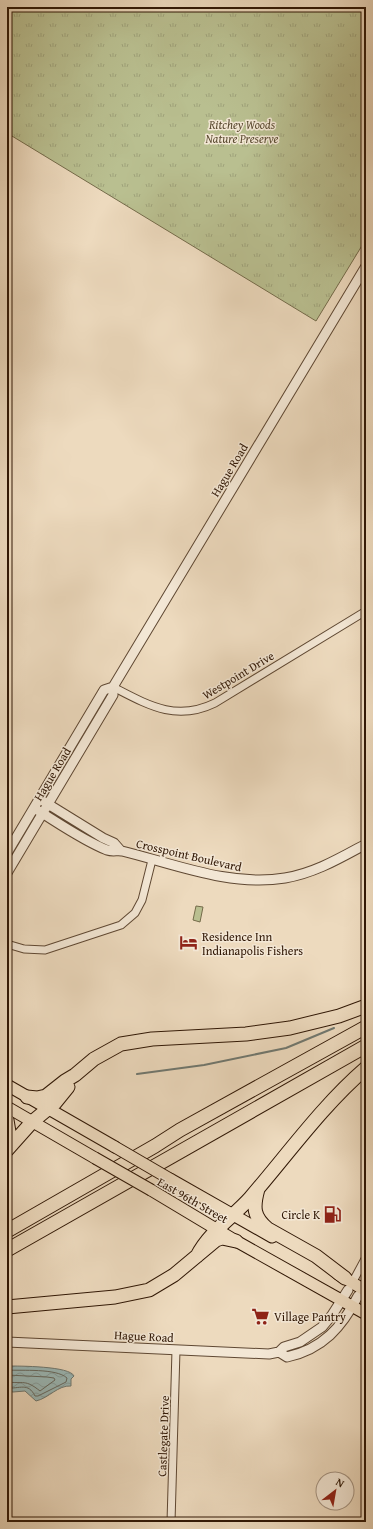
<svg xmlns="http://www.w3.org/2000/svg" width="373" height="1529" font-family="'Gentium Book Plus',serif">
	<style>
		.park { fill: url(#park-tufts); stroke: #746b4a }
		.pitch { fill: #b9bf90; stroke: #746b4a }
		.water { fill: url(#water-waves); stroke: #707870 }
		.lines { fill: none; stroke-linecap: round; stroke-linejoin: round }
		.shore { stroke: #66685e; stroke-width: 1 }
		.stream { stroke: #707870; stroke-width: 2 }
		.minor-casing { stroke: #5f4833; stroke-width: 9 }
		.tertiary-casing { stroke: #5f4833; stroke-width: 11 }
		.primary-casing { stroke: #301705; stroke-width: 13 }
		.motorway-casing { stroke: #301705; stroke-width: 15 }
		.minor { stroke: #f3e7d5; stroke-width: 7 }
		.tertiary { stroke: #f3e7d5; stroke-width: 9 }
		.primary { stroke: #eddabe; stroke-width: 11 }
		.motorway { stroke: #eddabe; stroke-width: 13 }
		.primary-bridge-casing { stroke: #301705; stroke-width: 13; stroke-linecap: butt }
		.primary-bridge { stroke: #eddabe; stroke-width: 11 }
		.labels { text-anchor: middle; dominant-baseline: central; stroke-width: 3; stroke-linejoin: round; paint-order: stroke }
		.park-label { font-size: 12px; font-style: italic; fill: #59492f; stroke: #f3e7d5 }
		.street-label { font-size: 12px; fill: #301705; stroke: #f3e7d5 }
		.poi-label { font-size: 12px; fill: #301705; stroke: #f3e7d5; text-anchor: start }
	</style>
	<defs>
		<pattern id="park-tufts" width="24" height="20" patternUnits="userSpaceOnUse"><rect width="24" height="20" fill="#b9bf90"/><path d="M3 7l-1-3M5 7V3M7 7l1-3M15 17l-1-3M17 17v-4M19 17l1-3" fill="none" stroke="#9fa37b"/></pattern>
		<pattern id="water-waves" width="16" height="10" patternUnits="userSpaceOnUse"><rect width="16" height="10" fill="#9bb9b8"/><path d="M0 5q4-4 8 0t8 0" fill="none" stroke="#869e9d"/></pattern>
	</defs>
	<rect width="100%" height="100%" fill="#eddabe"/>
	<filter id="stains"><feTurbulence type="fractalNoise" baseFrequency=".005" numOctaves="4"/><feColorMatrix values="0 0 0 0 .2 0 0 0 0 .09 0 0 0 0 .02 0 0 0 .5 -.17"/></filter>
	<radialGradient id="worn" r=".72"><stop offset=".6" stop-color="#630" stop-opacity="0"/><stop offset="1" stop-color="#630" stop-opacity=".3"/></radialGradient>
	<path class="park" d="M7,7H366V239L316,321L7,133Z"/>
	<path class="pitch" d="M196,906L203,907L200,922L193,920Z"/>
	<path class="water" d="M7,1366C19,1366 70,1366 74,1376L71,1379V1386C58,1385 49,1398 36,1401L25,1391L13,1392L7,1391Z"/>
	<g class="lines">
		<path class="shore" d="M7,1370C22,1371 56,1368 67,1378L66,1382L38,1396H35C28,1382 20,1389 7,1388
			M7,1375L47,1377L54,1378L55,1380L40,1391C25,1379 24,1384 7,1382"/>
		<path class="stream" d="M137,1074L204,1065L286,1048L334,1028"/>
		<defs>
			<path id="minor" d="M113,687C148,705 176,722 215,703L366,611
				M7,944L24,949L45,950L121,925L135,913L142,900L152,860
				M351,1285L366,1257
				M360,1292L366,1280
				M171,1522L176,1350"/>
			<path id="tertiary" d="M43,801L103,838L114,843L121,851
				M34,808C57,822 82,840 107,850C113,852 117,850 122,851C175,864 230,887 285,878C315,873 340,858 366,844
				M7,853L104,690L113,687
				M7,873L113,695V687L366,266
				M7,1342L269,1354L279,1352L284,1347L300,1342L322,1327L332,1315L348,1290
				M279,1352L287,1357C323,1349 342,1327 358,1296"/>
			<path id="primary" d="M7,1085L115,1147
				M7,1107L95,1158
				M170,1179L272,1237
				M151,1190L236,1241L366,1314
				M338,1274L366,1291"/>
			<path id="motorway" d="M27,1097L37,1098L46,1096L65,1081L75,1075L94,1059L121,1044L152,1039L246,1034L290,1028L339,1016L366,1006
				M7,1120L10,1138L7,1148
				M7,1150L32,1122L55,1103L68,1087
				M258,1189C253,1207 253,1217 268,1229L316,1256L345,1278
				M7,1231L155,1146L180,1130L366,1027
				M7,1250L366,1046
				M197,1256C209,1232 233,1217 250,1198C288,1154 322,1106 366,1068
				M7,1307L115,1297L149,1290L174,1275L216,1240L222,1238L236,1241"/>
		</defs>
		<use href="#minor" class="minor-casing"/>
		<use href="#tertiary" class="tertiary-casing"/>
		<use href="#primary" class="primary-casing"/>
		<use href="#motorway" class="motorway-casing"/>
		<use href="#minor" class="minor"/>
		<use href="#tertiary" class="tertiary"/>
		<use href="#primary" class="primary"/>
		<use href="#motorway" class="motorway"/>
		<defs>
			<path id="primary-bridge" d="M115,1147L170,1179
				M95,1158L151,1190"/>
		</defs>
		<use href="#primary-bridge" class="primary-bridge-casing"/>
		<use href="#primary-bridge" class="primary-bridge"/>
	</g>
	<defs>
		<symbol id="hotel-bare" viewBox="-9 -9 18 18"><path d="M-6-4.5h1.5V1H6V5H4.5V3h-9V5H-6ZM-4 0a1.8 1.8 0 1 1 3.6 0ZM.5 0V-2.5h3Q6-2.5 6 0Z" fill="#8f2418" stroke="#f3e7d5" stroke-width="2.5" paint-order="stroke"/></symbol>
		<symbol id="fuel-bare" viewBox="-9 -9 18 18"><path d="M-5.5-6h7V0h2V4h1.3V-2.5L3-4.5l.8-.8L6-3V5H2.5V1h-1V6h-7ZM-4.2-4.7v3.2H.2V-4.7Z" fill="#8f2418" stroke="#f3e7d5" stroke-width="2.5" paint-order="stroke"/></symbol>
		<symbol id="supermarket-bare" viewBox="-9 -9 18 18"><path d="M-6-5.5h2.5l.6 2H6L4.5 2H-2.5L-4.4-4H-6ZM-1.5 3.2a1.3 1.3 0 1 0 .1 0ZM3 3.2a1.3 1.3 0 1 0 .1 0Z" fill="#8f2418" stroke="#f3e7d5" stroke-width="2.5" paint-order="stroke"/></symbol>
	</defs>
	<g fill-rule="evenodd">
		<use href="#hotel-bare" x="176" y="930" width="25" height="25"/>
		<use href="#fuel-bare" x="320" y="1202" width="25" height="25"/>
		<use href="#supermarket-bare" x="248" y="1304" width="25" height="25"/>
	</g>
	<g class="labels">
		<g class="park-label">
			<text x="242" y="124">Ritchey Woods<tspan x="242" dy="14">Nature Preserve</tspan></text>
		</g>
		<g class="street-label">
			<text transform="translate(229 470) rotate(-59)">Hague Road</text>
			<text transform="translate(238 675) rotate(-31)">Westpoint Drive</text>
			<text transform="translate(52 774) rotate(-59)">Hague Road</text>
			<text transform="translate(189 855) rotate(13)">Crosspoint Boulevard</text>
			<text transform="translate(193 1200) rotate(30)">East 96th Street</text>
			<text transform="translate(144 1336) rotate(3)">Hague Road</text>
			<text transform="translate(163 1436) rotate(-88)">Castlegate Drive</text>
		</g>
		<g class="poi-label">
			<text x="202" y="936">Residence Inn<tspan x="202" dy="14">Indianapolis Fishers</tspan></text>
			<text x="320" y="1214" text-anchor="end">Circle K</text>
			<text x="274" y="1316">Village Pantry</text>
		</g>
	</g>
	<rect width="373" height="1529" fill="none" stroke="#eddabe" stroke-width="24"/>
	<rect x="8" y="8" width="357" height="1513" fill="none" stroke="#301705" stroke-width="2"/>
	<rect x="12" y="12" width="349" height="1505" fill="none" stroke="#301705"/>
	<g transform="translate(335 1491) rotate(31)"><circle r="19" fill="#f3e7d5" stroke="#a59482"/>
	<path d="M0-3L7 15L0 10L-7 15Z" fill="#8f2418"/>
	<text y="-6" font-size="11" font-weight="bold" text-anchor="middle" fill="#301705">N</text>
	</g>
	<rect width="100%" height="100%" filter="url(#stains)"/>
	<rect width="100%" height="100%" fill="url(#worn)"/>
</svg>
